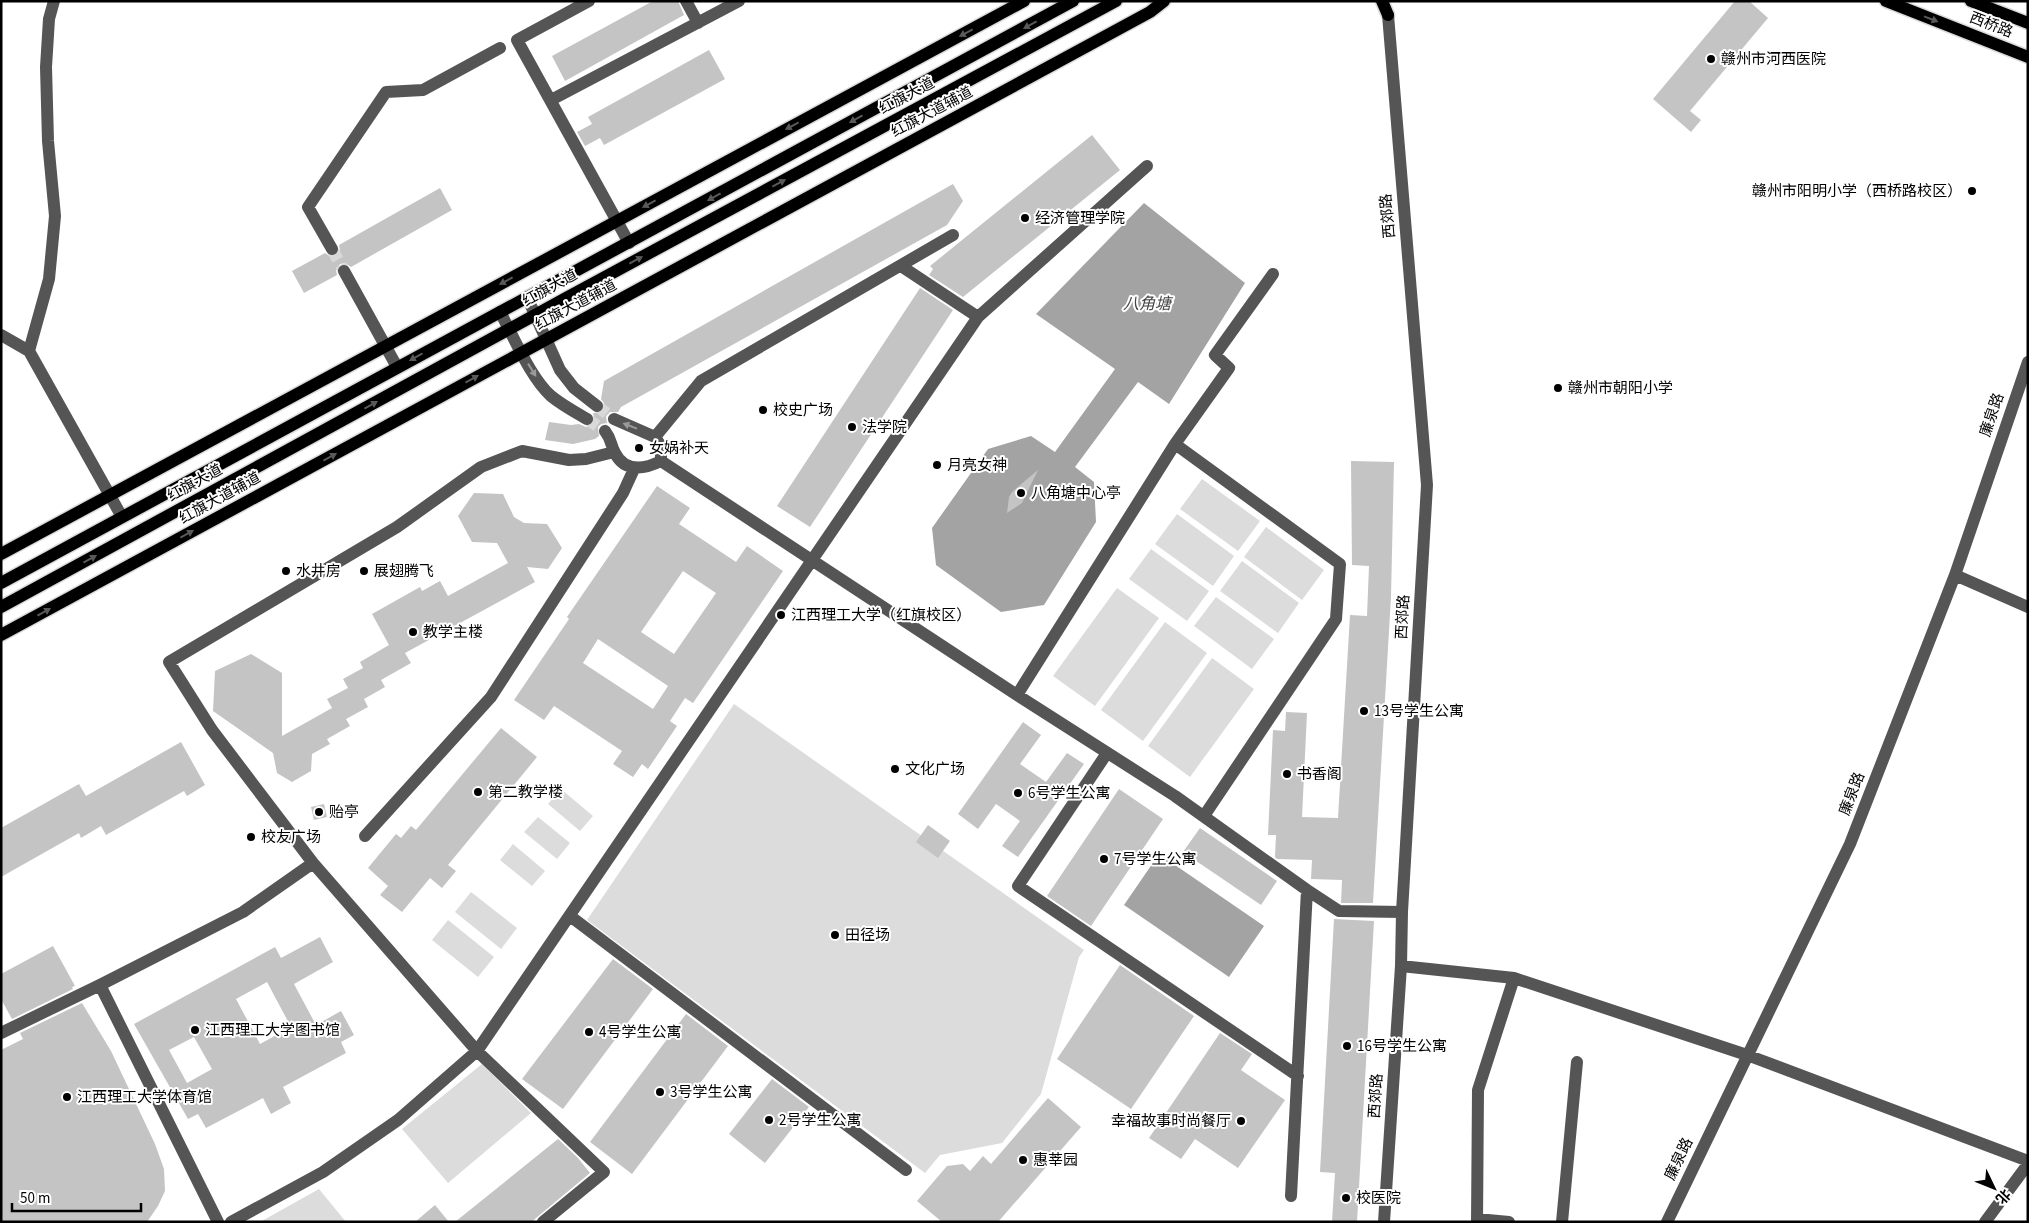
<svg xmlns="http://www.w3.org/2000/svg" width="2029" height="1223" font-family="'Source Sans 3','Noto Sans SC',sans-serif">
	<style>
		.green { fill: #dcdcdc }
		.water { fill: #a3a3a3 }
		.building { fill: #c4c4c4; fill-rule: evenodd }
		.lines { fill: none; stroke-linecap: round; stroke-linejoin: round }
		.minor-tunnel { stroke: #d9d9d9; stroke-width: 12; stroke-dasharray: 12 6; stroke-linecap: butt }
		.major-casing { stroke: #dbdbdb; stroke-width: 15 }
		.minor { stroke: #555; stroke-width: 12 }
		.major { stroke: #000; stroke-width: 12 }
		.oneway { fill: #595959 }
		.oneway2 { fill: #999 }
		.poi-dot { fill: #000; stroke: #fff; stroke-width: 2 }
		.labels { text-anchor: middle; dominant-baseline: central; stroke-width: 4; stroke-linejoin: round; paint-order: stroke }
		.street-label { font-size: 15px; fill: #000; stroke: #fff }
		.poi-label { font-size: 15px; fill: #000; stroke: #fff; text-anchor: start }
		.water-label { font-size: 16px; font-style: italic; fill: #444; stroke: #fff }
	</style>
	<rect width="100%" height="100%" fill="#fff"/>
	<path class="green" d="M1202,479L1260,521L1238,551L1180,509Z
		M1177,514L1234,556L1213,586L1155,544Z
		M1266,527L1324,570L1302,600L1244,557Z
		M1151,549L1209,591L1187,621L1129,579Z
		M1242,561L1299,603L1278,633L1220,591Z
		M1117,588L1159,618L1095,706L1053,676Z
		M1216,597L1274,639L1252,669L1194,626Z
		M1165,622L1207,653L1143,741L1101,710Z
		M1212,658L1254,689L1190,777L1148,746Z
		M734,704L1084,950L1079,957L1041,1094L1002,1143L940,1155L925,1173L587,920Z
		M561,789L593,816L580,831L548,804Z
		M538,817L570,843L557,859L524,832Z
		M513,844L545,871L532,886L500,860Z
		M471,892L517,928L501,949L455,912Z
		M448,920L494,957L478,977L432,940Z
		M482,1064L531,1113L448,1183L402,1129Z
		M319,1189L346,1222H260Z"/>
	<path class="water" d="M1144,203L1245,283L1169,404L1138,382L1075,467L1094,482L1096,522L1044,605L1001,612L936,565L932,528L988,449L1031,436L1055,452L1115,369L1036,314Z
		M1159,854L1264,926L1229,977L1124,905Z"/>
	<path class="building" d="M653,1H678L684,15L565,81L552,56Z
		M1735,1H1749L1768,18L1690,111L1701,120L1691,132L1653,99Z
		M709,50L725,79L604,145L600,138L585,146L577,132L592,124L588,117Z
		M1092,135L1120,170L963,297L929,275L933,269L930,266Z
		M953,184L963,201L947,225L621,407L618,412H610L606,416L607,423L601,424L598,427L599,436L595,439L573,444L545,440L549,422L571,425L579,424L586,427L591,426L595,420L593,413H600L605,408L604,403L601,399L604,381Z
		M440,188L452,210L351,267L345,263L340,264L336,270L337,275L304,293L292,271L325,253L331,257L336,256L340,250L339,245Z
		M920,288L953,310L810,527L777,506Z
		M1351,461L1394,462L1391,597L1373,903H1341L1342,880L1311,879L1312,860L1277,859L1275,857L1276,835H1268L1273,730L1285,731L1286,712L1307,713L1302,817L1338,818L1350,615L1367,616L1369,566L1352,565Z
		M1038,470L1022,503L1007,513L1009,497L1012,492Z
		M657,486L690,508L679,524L736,562L747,546L783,571L693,703L685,698L670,721L677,726L648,769L642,764L633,777L613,764L622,751L554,706L544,720L514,700L569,619L567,617ZM683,571L716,593L674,654L641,632ZM598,639L668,686L653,709L583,663Z
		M474,493L503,494L514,517L524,523L547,524L562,548L548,569L527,567L535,582L405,653L411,663L381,680L385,687L364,699L368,707L346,719L350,726L327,739L330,744L312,754L311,771L292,782L277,773L273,753L213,711L215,671L251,654L282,673V736L332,708L327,699L348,688L343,679L363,668L360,662L389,645L372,614L420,587L422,591L440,581L448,596L508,563L497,543L472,542L458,516Z
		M1023,722L1041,735L1020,764L1046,782L1067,753L1084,764L1018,857L1002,846L1020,821L996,804L978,829L958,814Z
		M501,728L537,757L448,865L456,871L442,888L430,878L402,912L380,895L388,886L368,868L396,834L401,838L411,826L416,830Z
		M181,742L205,785L187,796L184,791L106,835L101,826L81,838L79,833L1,877V828L79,784L86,796Z
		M1119,789L1163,819L1091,926L1047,896Z
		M324,804L327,817L314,820L311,807Z
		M928,825L950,841L938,858L916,842Z
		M1200,828L1277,881L1261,905L1183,852Z
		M1334,919L1374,921L1357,1222H1332L1335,1173L1320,1172Z
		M320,937L333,962L294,984L316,1025L341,1011L354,1035L341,1042L346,1053L283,1087L291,1103L271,1114L263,1098L206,1128L198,1114L188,1119L134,1024L275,947L281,958ZM267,982L291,1027L260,1044L236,999ZM194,1037L212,1069L187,1083L169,1050Z
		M53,946L75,986L72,987L73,989L12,1019L1,999V974Z
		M613,959L653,989L563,1109L522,1079Z
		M1120,965L1194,1016L1131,1109L1057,1059Z
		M82,1003L111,1051L155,1144L164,1169L165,1191L158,1206L147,1222H1V1050L23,1039L20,1033Z
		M686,1014L728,1046L632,1174L590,1142Z
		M1220,1033L1252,1054L1241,1070L1285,1100L1238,1168L1195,1139L1181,1159L1149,1138Z
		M772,1079L809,1107L765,1163L729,1134Z
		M1048,1098L1081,1127L998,1222H942L917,1201L947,1166L963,1164L970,1171L983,1156L991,1164Z
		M558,1139L578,1158L590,1173L536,1218L532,1222H455Z
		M435,1205L449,1222H415Z"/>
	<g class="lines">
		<path class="minor-tunnel" d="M332,249L344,271
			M597,406L614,419
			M587,419L605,431"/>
		<defs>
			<path id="major" d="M1382,1L1388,15
				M1886,1L2028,57
				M1971,1L2028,23
				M1,554L1024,1
				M1,583L1073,1
				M1,607L566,298L1116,1
				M1,635L1150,12L1164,1"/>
		</defs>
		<use href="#major" class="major-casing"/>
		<path class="minor" d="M589,1L517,40L629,243
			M686,1L698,23
			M551,100L739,1
			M332,249L308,207L386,92L423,90L500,48
			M901,266L978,317
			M344,271L397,367
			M527,297L560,370L574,388L597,406
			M500,312C514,337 530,377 551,396C562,405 575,412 587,419
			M1,335L29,351L122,517
			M29,351L49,279L55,216L48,141L46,67L49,19L54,1
			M614,419L655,437L661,446V461
			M605,431C612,440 610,444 615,453C625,473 645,469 661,461
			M655,437L701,381L953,235
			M1175,444L1340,564L1336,619L1204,816
			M661,461L1017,695L1175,796L1307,890L1339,911L1402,912
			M1955,575L2028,607
			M1017,695L1175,444L1229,368L1215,355L1273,274
			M1107,753L1018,886L1298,1076
			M365,836L491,697L623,493L634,469
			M570,916L906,1170
			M1401,966L1514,978L1747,1055L2028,1161
			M100,985L218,1222
			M1,1033L100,985L243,912L313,863
			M1291,1196L1307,890
			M1477,1219L1509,1222
			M231,1222L323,1172L398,1120L477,1051L978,317L1147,166
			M543,1222L604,1172L477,1051L313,863L212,730L169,662L397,527L481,467L522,451L569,460L586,459L614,452
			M1384,1222L1401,966L1402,912L1427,485L1388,15
			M1477,1222L1478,1090L1514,978
			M1562,1222L1577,1062
			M1667,1222L1850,844L1955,575L2028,362
			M1985,1222L2028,1164"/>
		<use href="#major" class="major"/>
	</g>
	<defs><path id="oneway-solid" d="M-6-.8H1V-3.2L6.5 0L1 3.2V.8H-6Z" transform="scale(1.25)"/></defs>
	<g class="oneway">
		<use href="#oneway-solid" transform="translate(1931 19) rotate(21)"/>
		<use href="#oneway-solid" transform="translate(1030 25) rotate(151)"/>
		<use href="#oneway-solid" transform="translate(966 33) rotate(152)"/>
		<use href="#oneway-solid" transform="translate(856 119) rotate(151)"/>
		<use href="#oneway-solid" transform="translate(792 126) rotate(152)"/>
		<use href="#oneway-solid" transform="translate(779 183) rotate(-28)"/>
		<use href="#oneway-solid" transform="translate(714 197) rotate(151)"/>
		<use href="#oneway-solid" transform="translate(649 204) rotate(152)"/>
		<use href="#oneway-solid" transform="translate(636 260) rotate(-28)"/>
		<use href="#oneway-solid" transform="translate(506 281) rotate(152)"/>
		<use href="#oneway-solid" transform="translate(416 357) rotate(151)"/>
		<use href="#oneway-solid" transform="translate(472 379) rotate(-29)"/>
		<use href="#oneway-solid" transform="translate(371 405) rotate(-29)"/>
		<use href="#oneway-solid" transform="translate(330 457) rotate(-29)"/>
		<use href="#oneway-solid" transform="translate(187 534) rotate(-29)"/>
		<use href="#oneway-solid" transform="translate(90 559) rotate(-29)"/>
		<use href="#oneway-solid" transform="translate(44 612) rotate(-29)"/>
	</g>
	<g class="oneway2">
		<use href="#oneway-solid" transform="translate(532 370) rotate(58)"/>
		<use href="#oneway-solid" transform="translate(630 426) rotate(-159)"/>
	</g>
	<g class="poi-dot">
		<circle cx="1711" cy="59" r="5"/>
		<circle cx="1972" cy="191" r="5"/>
		<circle cx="1025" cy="218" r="5"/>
		<circle cx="1558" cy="388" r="5"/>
		<circle cx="763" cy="410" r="5"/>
		<circle cx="852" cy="427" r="5"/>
		<circle cx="639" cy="448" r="5"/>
		<circle cx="937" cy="465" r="5"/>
		<circle cx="1021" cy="493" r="5"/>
		<circle cx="286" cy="571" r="5"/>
		<circle cx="364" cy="571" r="5"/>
		<circle cx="781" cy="615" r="5"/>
		<circle cx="413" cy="632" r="5"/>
		<circle cx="1364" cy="711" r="5"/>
		<circle cx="895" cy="769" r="5"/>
		<circle cx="1287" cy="774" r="5"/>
		<circle cx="478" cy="792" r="5"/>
		<circle cx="1018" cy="793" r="5"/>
		<circle cx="319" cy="812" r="5"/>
		<circle cx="251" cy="837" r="5"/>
		<circle cx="1104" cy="859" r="5"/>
		<circle cx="835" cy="935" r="5"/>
		<circle cx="195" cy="1030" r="5"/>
		<circle cx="589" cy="1032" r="5"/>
		<circle cx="1347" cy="1046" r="5"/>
		<circle cx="660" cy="1092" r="5"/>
		<circle cx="67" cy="1097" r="5"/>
		<circle cx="769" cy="1120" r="5"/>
		<circle cx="1241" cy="1121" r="5"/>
		<circle cx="1023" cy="1160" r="5"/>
		<circle cx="1346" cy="1198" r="5"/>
	</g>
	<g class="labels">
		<g class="street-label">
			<text transform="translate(1991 25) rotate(21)">西桥路</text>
			<text transform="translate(907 96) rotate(-28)">红旗大道</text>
			<text transform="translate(932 112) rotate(-28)">红旗大道辅道</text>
			<text transform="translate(1388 216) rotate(-95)">西郊路</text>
			<text transform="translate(550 288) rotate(-29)">红旗大道</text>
			<text transform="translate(576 305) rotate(-28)">红旗大道辅道</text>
			<text transform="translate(1992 415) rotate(-71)">廉泉路</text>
			<text transform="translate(195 483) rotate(-29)">红旗大道</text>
			<text transform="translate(220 498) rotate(-29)">红旗大道辅道</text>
			<text transform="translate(1403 617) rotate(-87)">西郊路</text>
			<text transform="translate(1852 794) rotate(-69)">廉泉路</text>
			<text transform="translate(1376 1096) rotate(-86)">西郊路</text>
			<text transform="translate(1679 1159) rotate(-64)">廉泉路</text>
		</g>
		<g class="poi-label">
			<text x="1721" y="59">赣州市河西医院</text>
			<text x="1962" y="191" text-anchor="end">赣州市阳明小学（西桥路校区）</text>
			<text x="1035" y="218">经济管理学院</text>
			<text x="1568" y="388">赣州市朝阳小学</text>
			<text x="773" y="410">校史广场</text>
			<text x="862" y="427">法学院</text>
			<text x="649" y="448">女娲补天</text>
			<text x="947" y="465">月亮女神</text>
			<text x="1031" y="493">八角塘中心亭</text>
			<text x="296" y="571">水井房</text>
			<text x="374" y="571">展翅腾飞</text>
			<text x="791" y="615">江西理工大学（红旗校区）</text>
			<text x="423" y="632">教学主楼</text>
			<text x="1374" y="711">13号学生公寓</text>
			<text x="905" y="769">文化广场</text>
			<text x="1297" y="774">书香阁</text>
			<text x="488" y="792">第二教学楼</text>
			<text x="1028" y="793">6号学生公寓</text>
			<text x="329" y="812">贻亭</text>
			<text x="261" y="837">校友广场</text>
			<text x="1114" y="859">7号学生公寓</text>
			<text x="845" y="935">田径场</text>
			<text x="205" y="1030">江西理工大学图书馆</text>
			<text x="599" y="1032">4号学生公寓</text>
			<text x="1357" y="1046">16号学生公寓</text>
			<text x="670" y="1092">3号学生公寓</text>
			<text x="77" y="1097">江西理工大学体育馆</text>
			<text x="779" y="1120">2号学生公寓</text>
			<text x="1231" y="1121" text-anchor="end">幸福故事时尚餐厅</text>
			<text x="1033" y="1160">惠莘园</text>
			<text x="1356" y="1198">校医院</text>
		</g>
		<g class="water-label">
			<text x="1147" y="304">八角塘</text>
		</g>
	</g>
	<rect width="2029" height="1223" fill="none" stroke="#000000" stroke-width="5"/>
	<g transform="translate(1994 1188) rotate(133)" stroke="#ffffff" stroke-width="4" paint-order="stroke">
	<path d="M0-4L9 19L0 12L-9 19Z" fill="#000000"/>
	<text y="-8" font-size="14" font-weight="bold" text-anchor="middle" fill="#000000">北</text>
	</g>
	<path d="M12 1203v8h129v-8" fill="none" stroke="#000000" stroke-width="2.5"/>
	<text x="20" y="1203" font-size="15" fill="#000000" stroke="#ffffff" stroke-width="4" paint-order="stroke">50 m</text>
</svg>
